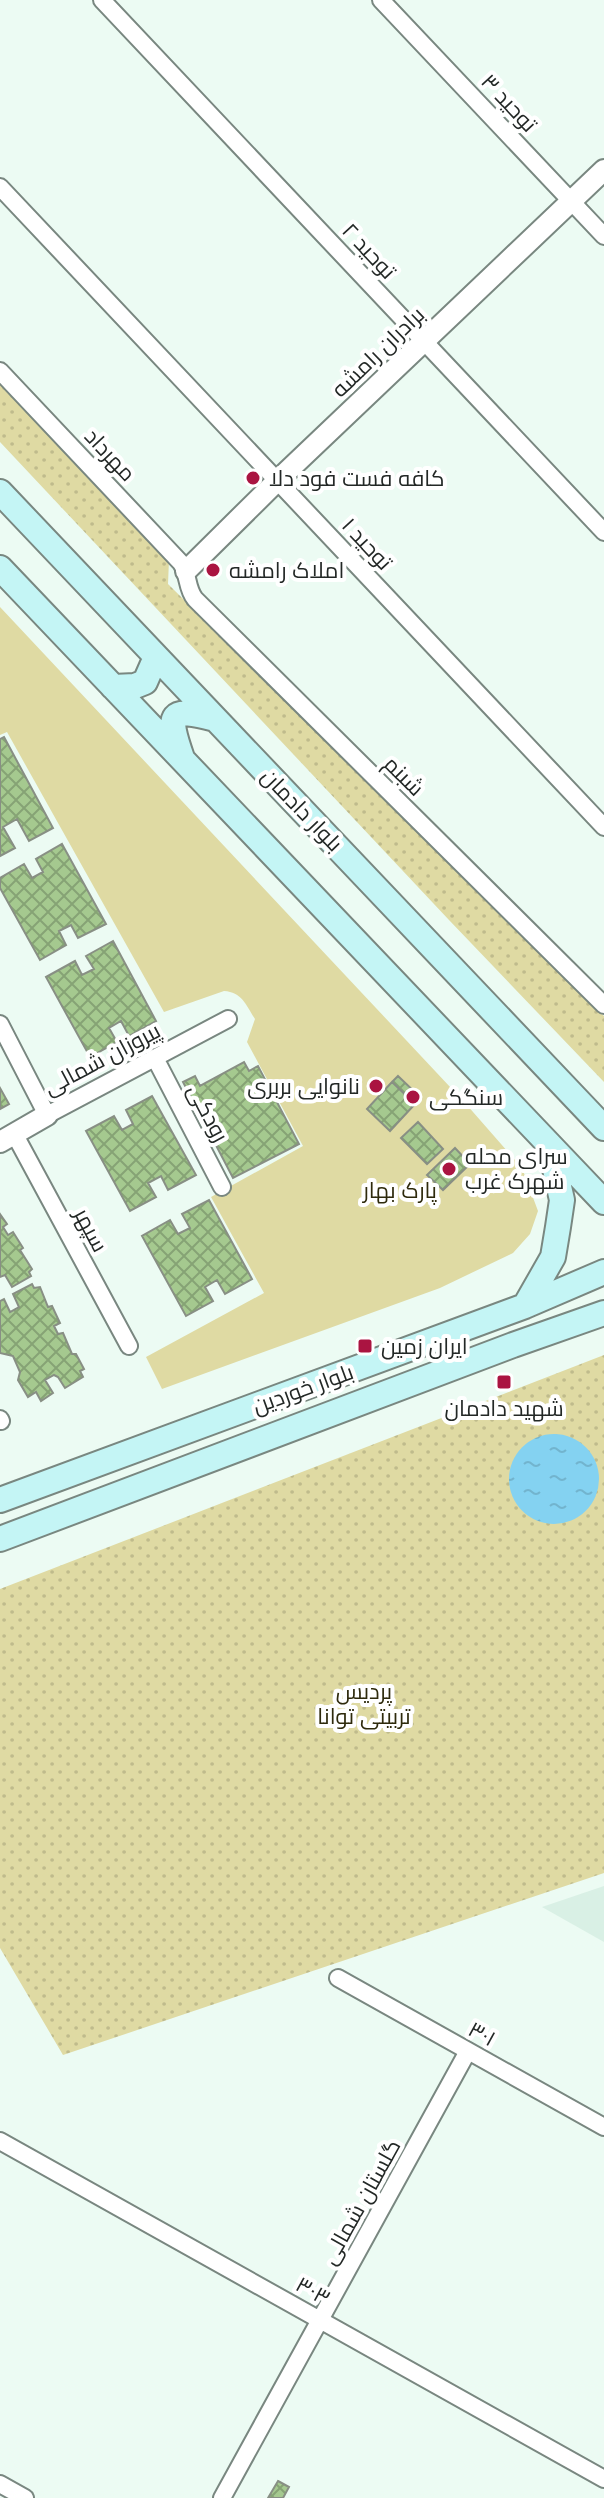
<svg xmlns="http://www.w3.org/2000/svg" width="604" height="2498" font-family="'Fira Sans',Cairo,sans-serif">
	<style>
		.built { fill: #d9f0e5 }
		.park { fill: #dfdaa3 }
		.garden { fill: url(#garden-dots) }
		.water { fill: url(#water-ripples) }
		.building { fill: url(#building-cross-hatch); stroke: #888f84; stroke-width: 2 }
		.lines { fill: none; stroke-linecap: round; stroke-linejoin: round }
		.minor-casing { stroke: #798780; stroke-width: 20 }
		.tertiary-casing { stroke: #798780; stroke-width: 24 }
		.secondary-casing { stroke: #798780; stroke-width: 28 }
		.minor { stroke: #fff; stroke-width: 16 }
		.tertiary { stroke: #fff; stroke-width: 20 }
		.secondary { stroke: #c4f5f5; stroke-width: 24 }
		.poi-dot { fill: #aa1441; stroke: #fff; stroke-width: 3 }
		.labels { text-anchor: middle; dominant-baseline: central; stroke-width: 8; stroke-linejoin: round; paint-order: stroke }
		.street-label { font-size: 22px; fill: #232826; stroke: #fff }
		.poi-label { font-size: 22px; fill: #232826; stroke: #fff; text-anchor: start }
		.park-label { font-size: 22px; fill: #2e2a0c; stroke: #fff }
	</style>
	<defs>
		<pattern id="garden-dots" width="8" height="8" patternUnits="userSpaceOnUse" patternTransform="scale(2)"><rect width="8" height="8" fill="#dfdaa3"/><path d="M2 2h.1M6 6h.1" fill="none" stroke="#bfbb8c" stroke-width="1.8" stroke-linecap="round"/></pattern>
		<pattern id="water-ripples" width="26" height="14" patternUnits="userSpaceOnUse" patternTransform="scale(2)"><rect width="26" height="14" fill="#84d2f1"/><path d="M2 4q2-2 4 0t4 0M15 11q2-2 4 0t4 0" fill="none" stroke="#72b4ce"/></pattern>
		<pattern id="building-cross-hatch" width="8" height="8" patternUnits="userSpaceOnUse" patternTransform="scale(2)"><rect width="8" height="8" fill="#a5c98f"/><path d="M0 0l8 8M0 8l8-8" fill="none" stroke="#86a375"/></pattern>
	</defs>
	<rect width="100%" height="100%" fill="#ecfbf3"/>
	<path class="built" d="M604,1886V1942L542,1907Z"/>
	<path class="park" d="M0,607L466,1104L522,1168L538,1211L530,1234L513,1253L440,1288L162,1389L146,1357L264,1293L211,1197L303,1146L247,1042L255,1019C246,1005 242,992 224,991L164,1012L7,732L0,735Z"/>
	<path class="garden" d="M0,383L169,560L168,584L604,1016V1082L449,920L0,442Z
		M604,1355V1873L63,2055L0,1948V1589Z"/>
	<path class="water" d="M509 1479a45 45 0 1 1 90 0a45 45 0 1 1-90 0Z"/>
	<path class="building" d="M4,737L53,828L29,841L17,819L3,827L15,848L0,856V739Z
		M62,844L106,924L78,938L71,925L59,931L66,945L40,960L0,888V878L24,864L32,878L43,872L36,859Z
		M113,941L156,1021L129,1036L121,1021L109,1028L117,1042L90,1057L46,977L75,961L82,975L94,969L86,956Z
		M244,1062L249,1071L258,1066L299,1144L233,1178L183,1082L195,1076L200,1086Z
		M398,1076L421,1098L415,1104L392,1082Z
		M392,1082L415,1104L390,1131L367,1109Z
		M0,1088L9,1104L0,1109Z
		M152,1096L196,1175L168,1190L161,1176L148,1183L156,1197L130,1211L86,1131L114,1116L122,1130L133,1124L126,1110Z
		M418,1122L443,1149L427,1164L401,1138Z
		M455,1148L470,1164L443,1190L427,1175Z
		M209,1200L252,1279L225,1294L217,1280L205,1287L213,1301L186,1316L142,1236L170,1220L178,1234L190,1228L182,1214Z
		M0,1214L7,1224L3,1227L8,1235L13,1232L23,1248L20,1250L32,1269L29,1272L31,1276L12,1287L5,1275L0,1277Z
		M32,1284L34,1288L40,1287L48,1307L52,1306L60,1323L54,1326L58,1334L63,1333L72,1354H76L84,1369L80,1371L83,1377L65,1388L58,1377L54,1375L45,1380L53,1393L41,1401L36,1392L28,1397L18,1380L20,1372L13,1356L0,1353V1301L4,1299L10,1312L19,1307L13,1294Z
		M278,2481L289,2487L283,2498H268Z"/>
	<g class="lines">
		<defs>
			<path id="minor" d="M102,0L604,532
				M381,0L604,236
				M0,187L604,827
				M0,371L181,563C189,574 186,588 195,599L604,1005
				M0,1024L47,1115L228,1019
				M155,1058L222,1187
				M15,1135L129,1346
				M0,1419L1,1421
				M338,1978L604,2127
				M0,2141L604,2479
				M0,2484L25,2498
				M222,2498L468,2051"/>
			<path id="tertiary" d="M186,571L277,481L604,170
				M0,1142L47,1115"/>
			<path id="secondary" d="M0,492L604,1128
				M0,568L604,1202
				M113,687L135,686L145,682L156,657
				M182,758C166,712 169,707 215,719
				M525,1306L553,1257L558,1227L562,1200L550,1147
				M0,1500L525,1306L604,1272
				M0,1539L513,1345L604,1313"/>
		</defs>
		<use href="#minor" class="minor-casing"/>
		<use href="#tertiary" class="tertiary-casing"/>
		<use href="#secondary" class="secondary-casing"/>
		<use href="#minor" class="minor"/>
		<use href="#tertiary" class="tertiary"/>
		<use href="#secondary" class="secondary"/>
	</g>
	<g class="poi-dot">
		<circle cx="253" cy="478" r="8"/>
		<circle cx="213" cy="570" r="8"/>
		<circle cx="376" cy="1086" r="8"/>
		<circle cx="413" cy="1097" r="8"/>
		<circle cx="449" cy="1169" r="8"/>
		<rect x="357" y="1338" width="16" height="16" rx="4"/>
		<rect x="496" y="1374" width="16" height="16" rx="4"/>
	</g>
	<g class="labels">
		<g class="street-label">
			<text transform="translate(509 103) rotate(47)">توحید ۳</text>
			<text transform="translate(369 251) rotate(47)">توحید ۲</text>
			<text transform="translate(378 352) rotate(-44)">برادران رامشه</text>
			<text transform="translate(110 455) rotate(47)">مهرداد</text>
			<text transform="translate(367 544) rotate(47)">توحید ۱</text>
			<text transform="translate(404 776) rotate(45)">شبنم</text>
			<text transform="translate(302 810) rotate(46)">بلوار دادمان</text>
			<text transform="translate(102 1059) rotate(-28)">پیروزان شمالی</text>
			<text transform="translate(208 1113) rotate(62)">رودکی</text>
			<text transform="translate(91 1230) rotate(62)">سپهر</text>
			<text transform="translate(303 1389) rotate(-20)">بلوار خوردین</text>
			<text transform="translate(482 2034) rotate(29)">۳۰۱</text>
			<text transform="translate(361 2202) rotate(-61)">گلستان شمالی</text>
			<text transform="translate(313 2291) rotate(29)">۳۰۳</text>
		</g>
		<g class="poi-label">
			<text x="269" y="478">کافه فست فود دلا</text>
			<text x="229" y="570">املاک رامشه</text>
			<text x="360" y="1086" text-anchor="end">نانوایی بربری</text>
			<text x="429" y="1097">سنگکی</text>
			<text x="465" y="1156">سرای محله<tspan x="465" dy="25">شهرک غرب</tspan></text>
			<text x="381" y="1346">ایران زمین</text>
			<text x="504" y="1408" text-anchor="middle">شهید دادمان</text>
		</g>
		<g class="park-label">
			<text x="400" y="1190">پارک بهار</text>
			<text x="364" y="1691">پردیس<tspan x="364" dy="25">تربیتی توانا</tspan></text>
		</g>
	</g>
</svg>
